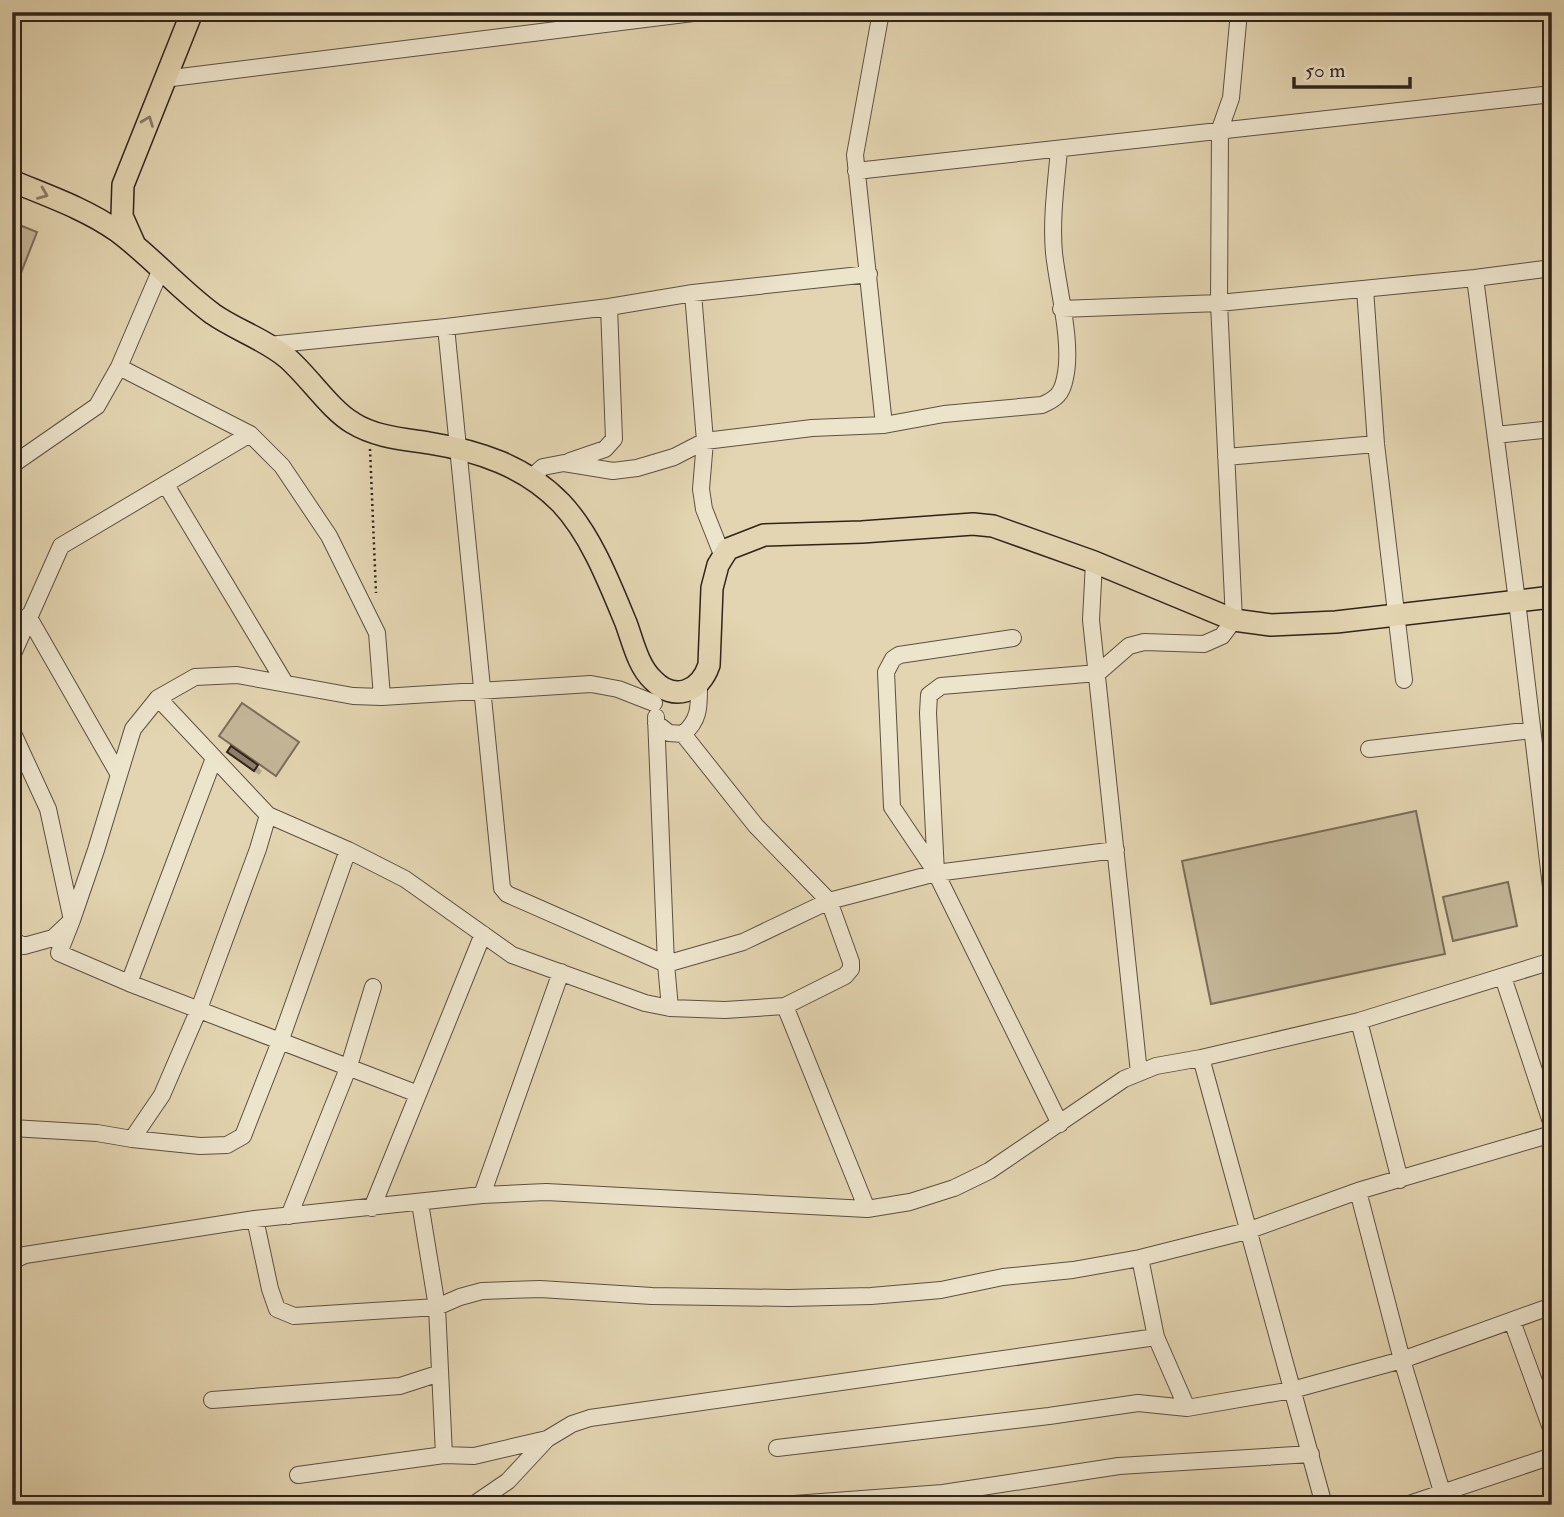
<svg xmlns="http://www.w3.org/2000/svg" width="1564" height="1517" font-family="'IM FELL Double Pica',serif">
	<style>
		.green { fill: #c4b798; stroke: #7a6d5a; stroke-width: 2 }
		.shadow { fill: #0003 }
		.building { fill: #8d806a; stroke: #2f231d; stroke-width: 2 }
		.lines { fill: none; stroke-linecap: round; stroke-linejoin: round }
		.minor-casing { stroke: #5c5042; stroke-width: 18 }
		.major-casing { stroke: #2f231d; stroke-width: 24 }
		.path { stroke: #2f231d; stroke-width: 2.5; stroke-dasharray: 2 3.5; stroke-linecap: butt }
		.minor { stroke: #ede4cc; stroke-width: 16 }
		.major { stroke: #e3d5b1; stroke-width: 21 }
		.oneway { stroke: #897c67 }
	</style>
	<rect width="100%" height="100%" fill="#e3d5b1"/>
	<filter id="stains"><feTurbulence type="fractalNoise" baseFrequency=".00286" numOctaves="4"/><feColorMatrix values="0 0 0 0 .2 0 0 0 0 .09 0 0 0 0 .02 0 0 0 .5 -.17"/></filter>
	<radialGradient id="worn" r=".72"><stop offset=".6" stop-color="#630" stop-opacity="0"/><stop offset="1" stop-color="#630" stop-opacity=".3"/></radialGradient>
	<path class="green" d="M12,222L37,232L12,296Z
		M242,703L299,742L276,776L219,736Z
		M1416,811L1445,954L1211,1004L1182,861Z
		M1508,882L1517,926L1453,941L1443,897Z"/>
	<path class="shadow" d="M232,748L257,766L262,771L259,775L233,756Z"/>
	<path class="building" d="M231,746L258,765L254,771L227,752Z"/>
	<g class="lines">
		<defs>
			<path id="minor" d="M881,12L855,155L884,425
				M164,79L701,12
				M856,171L1552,94
				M161,269L119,367L250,434L282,466L329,536L377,633L382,697
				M1475,278L1517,601L1552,895
				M1365,289L1376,444L1404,680
				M693,293L705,441L701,489L704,509L723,557
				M1061,309L1219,303L1475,278L1552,268
				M446,327L502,888L507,894L666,964L743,942L829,901L936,873L1116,850
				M269,345L446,327L609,307L693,293L869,274
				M1496,435L1552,429
				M1226,457L1376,444
				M570,461L605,449L614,439L609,307
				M12,465L97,406L119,367
				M531,478L543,467L564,463L613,471L637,468L674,457L705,441L812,428L884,425L944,414L1042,405C1056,399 1062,394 1065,378C1073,343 1058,290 1054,253C1051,219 1056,184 1059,150
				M166,485L285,683
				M1094,562L1091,620L1139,1073
				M28,616L118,773
				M12,656L61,546L250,434
				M158,698L268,815L348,850L405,879L512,955L645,1003L670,1008L725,1010L785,1006L845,976L851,969V962L829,901L756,826L683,734L669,733L656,723
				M656,717L666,964L670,1008
				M12,731L48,809L72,920L59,953L129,983
				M683,734C700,720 699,706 699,685
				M1369,749L1532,730
				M214,758L129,983L418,1094
				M935,871L892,807L886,672L893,659L899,655L1013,638
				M12,940L24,946L53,938L72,920L96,850L133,729L158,698L195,677L237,675L353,696L382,697L591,684L618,689L654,703
				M1503,977L1552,1125
				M785,1006L867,1209
				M1359,1021L1400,1180
				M1201,1058L1324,1505
				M1060,1124L936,873L928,713L929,695L941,686L1098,673L1129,646L1144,642L1204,644L1222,636L1234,620L1219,303L1220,129L1231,98L1239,12
				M12,1128L97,1133L132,1139L162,1095L199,1009L258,849L268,815
				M132,1139L200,1146L227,1145L243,1136L281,1039L348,850
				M1358,1191L1402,1360L1446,1505
				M482,1195L561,972
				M420,1203L437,1307L444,1455
				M372,1208L483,934
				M289,1216L349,1066L373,987
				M255,1219L270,1289L277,1309L294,1316L437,1307L460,1297L482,1291L540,1289L652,1296L789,1298L871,1296L941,1290L1003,1277L1073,1270L1140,1258L1247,1231L1358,1191L1552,1134
				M1140,1258L1156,1337L1187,1408
				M12,1261L25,1255L255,1219L482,1195L546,1192L867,1209L910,1202L954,1188L989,1171L1124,1079L1156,1066L1201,1058L1359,1021L1552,961
				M1512,1321L1552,1431
				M212,1400L400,1386L440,1373
				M777,1448L1049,1416L1138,1403L1187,1408L1292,1390L1402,1360L1552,1306
				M298,1475L444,1455L474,1456L547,1439
				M794,1504L943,1493L1119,1466L1311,1454
				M473,1505L508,1481L547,1439L572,1424L590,1418L1156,1337
				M1406,1505L1552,1456"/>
			<path id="major" d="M12,181C48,196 86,209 117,231C151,256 179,289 213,314C236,330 264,339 286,357C307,374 330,410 353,423C375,437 404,439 429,443C479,451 525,466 561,503C591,535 609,582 626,623C633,642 638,666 653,680C674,702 700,692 709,665L712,588L718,565L728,549L764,535L862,532L973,524L993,526L1094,562L1234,620L1271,625L1336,622L1552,597
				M134,243L122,216L123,185L192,12"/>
		</defs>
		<use href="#minor" class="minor-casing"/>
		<use href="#major" class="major-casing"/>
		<path class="path" d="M370,449L376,593"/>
		<use href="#minor" class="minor"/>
		<use href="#major" class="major"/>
	</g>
	<defs><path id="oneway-chevron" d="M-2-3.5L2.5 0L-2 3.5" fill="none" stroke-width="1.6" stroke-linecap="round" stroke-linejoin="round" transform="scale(1.75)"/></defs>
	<g class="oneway">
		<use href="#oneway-chevron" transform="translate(148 121) rotate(-69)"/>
		<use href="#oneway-chevron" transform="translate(43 194) rotate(22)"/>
	</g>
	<rect width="1564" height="1517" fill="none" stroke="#e3d5b1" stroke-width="42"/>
	<rect x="14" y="14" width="1536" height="1489" fill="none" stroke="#2f231d" stroke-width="3.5"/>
	<rect x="21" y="21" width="1522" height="1475" fill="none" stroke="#2f231d" stroke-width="2"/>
	<path d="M1294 77v10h116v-10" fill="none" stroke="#2f231d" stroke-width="3.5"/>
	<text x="1305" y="77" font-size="21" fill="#2f231d" stroke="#ede4cc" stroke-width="5" paint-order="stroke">50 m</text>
	<rect width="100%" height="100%" filter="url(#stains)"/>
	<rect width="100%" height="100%" fill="url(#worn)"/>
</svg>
